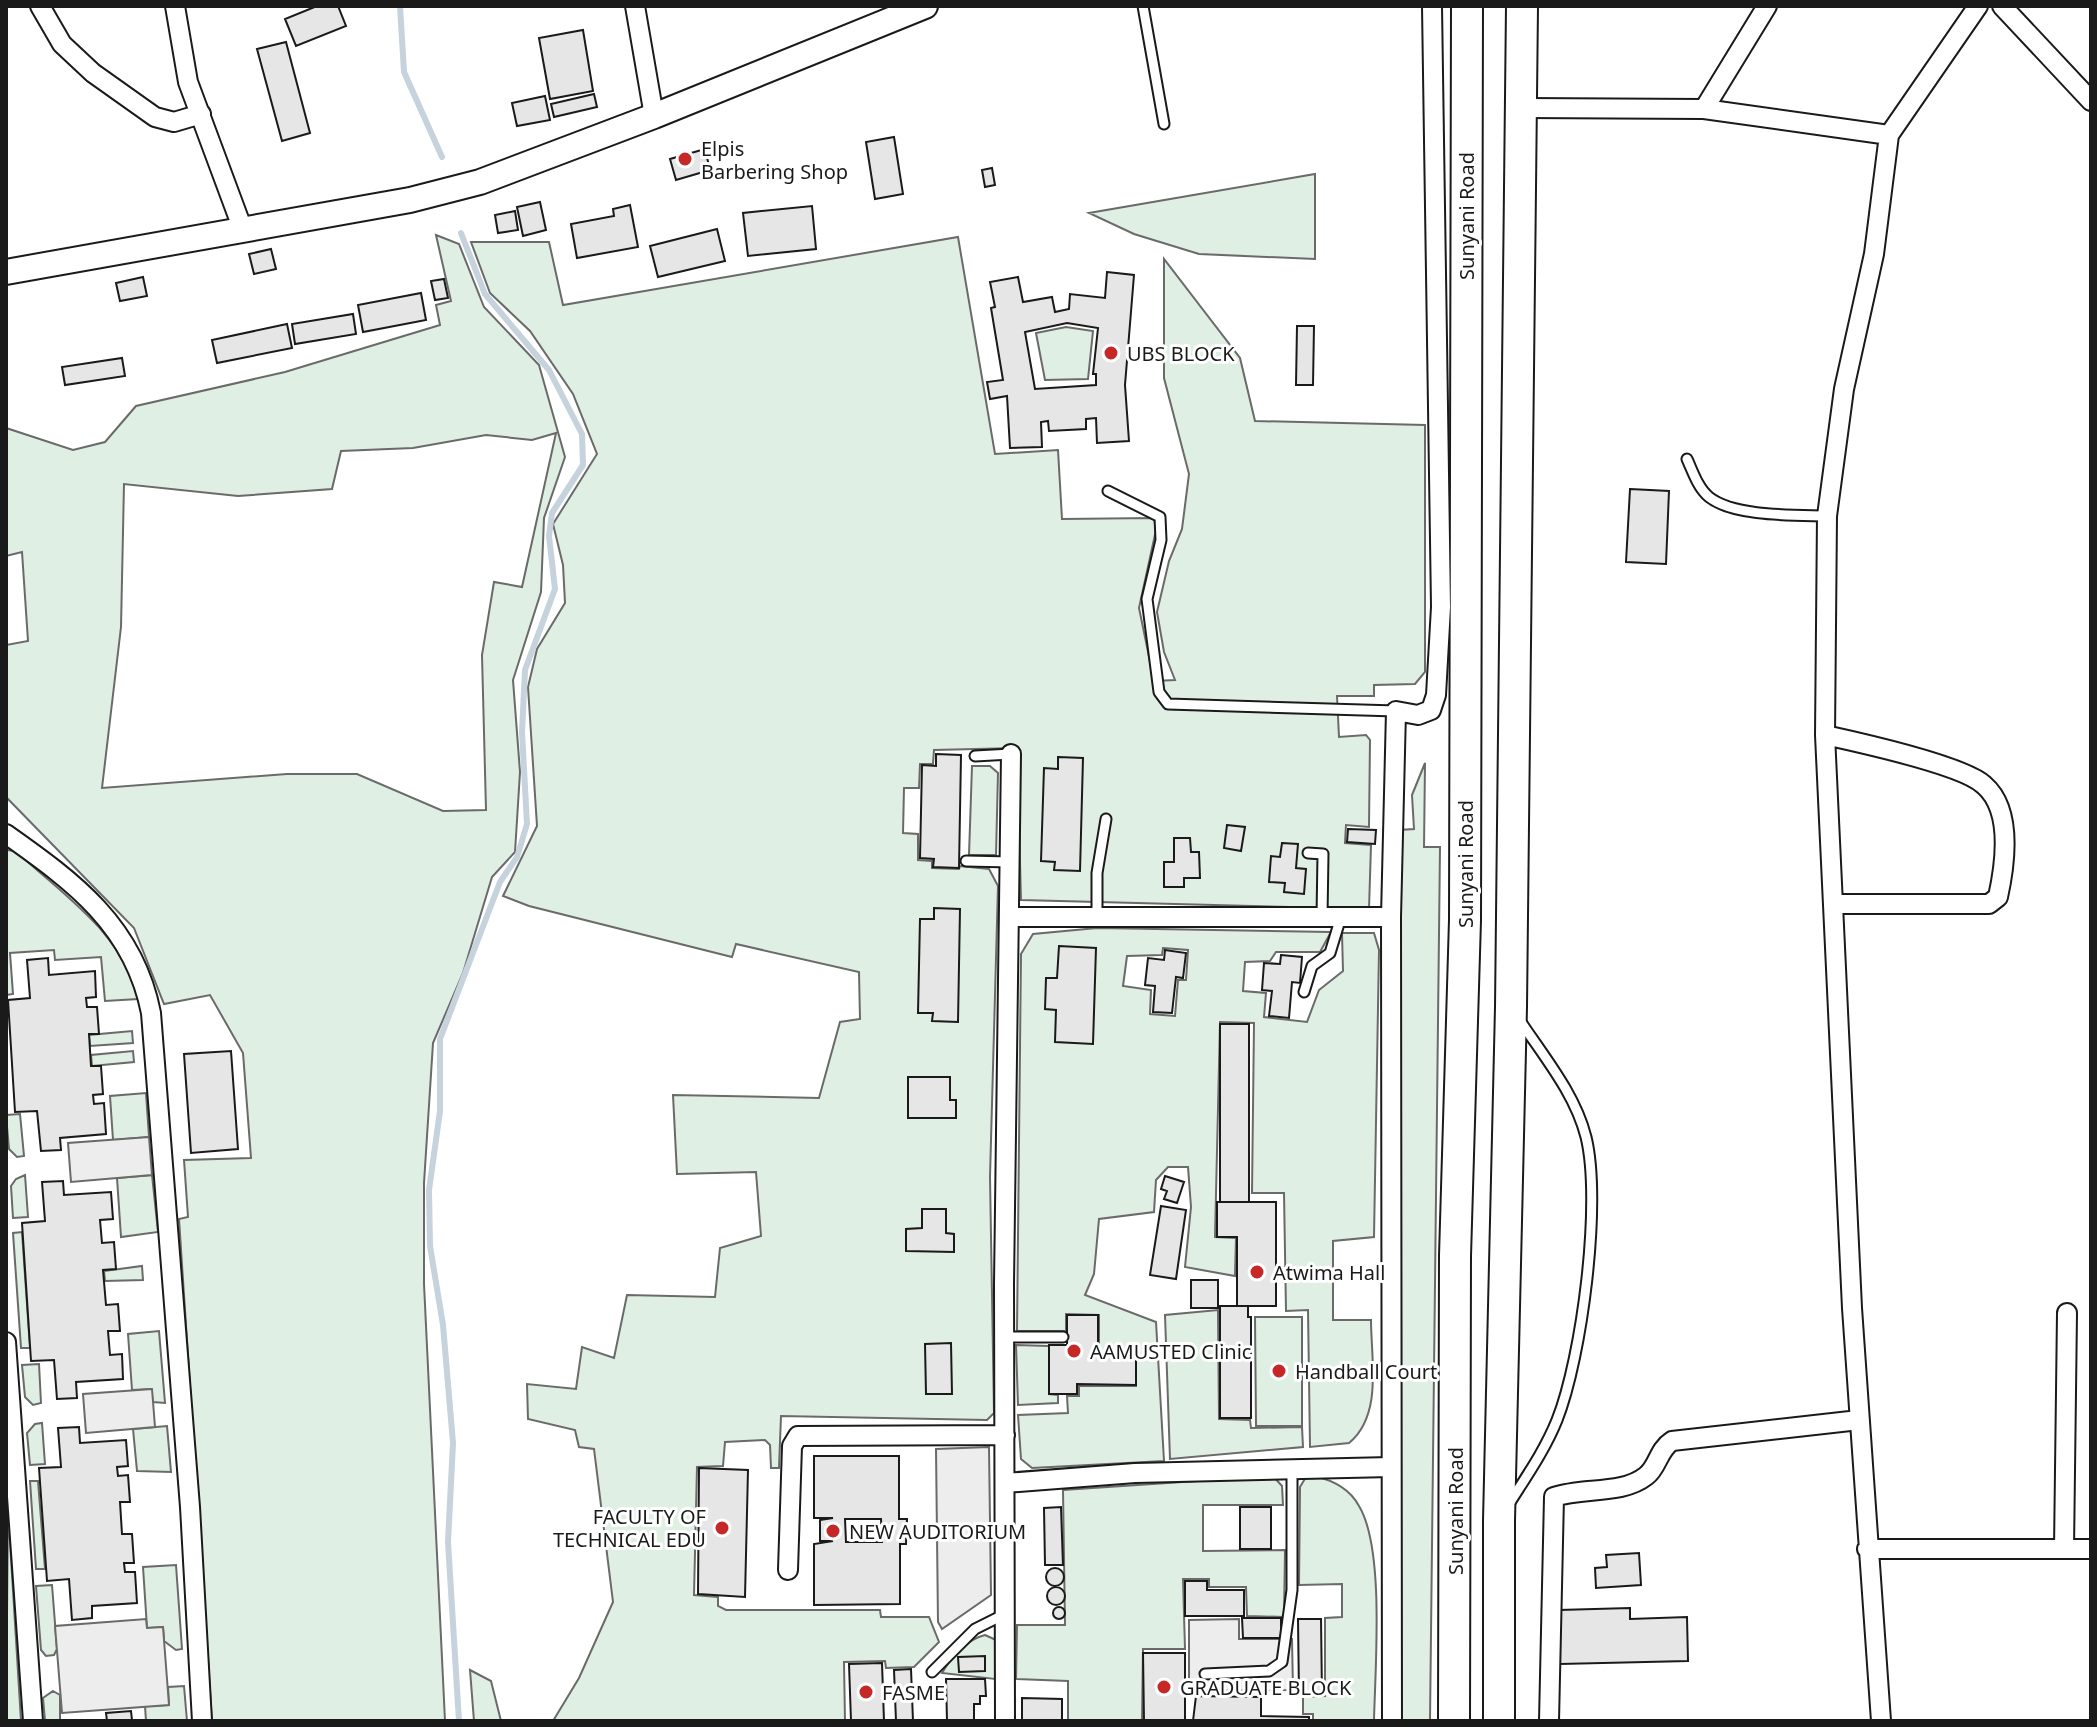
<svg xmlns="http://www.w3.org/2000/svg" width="2097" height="1727" font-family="'Noto Sans',sans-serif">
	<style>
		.green { fill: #e0efe3; stroke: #6a6a6a; stroke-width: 2; fill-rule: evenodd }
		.parking { fill: #ededed; stroke: #6a6a6a; stroke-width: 2 }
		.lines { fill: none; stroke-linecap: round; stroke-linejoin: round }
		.stream { stroke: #c6d2dc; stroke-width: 6 }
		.building { fill: #e6e6e6; stroke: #1a1a1a; stroke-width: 2; fill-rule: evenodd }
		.service-casing { stroke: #1a1a1a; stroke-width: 13 }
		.minor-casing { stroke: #1a1a1a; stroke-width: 22 }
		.tertiary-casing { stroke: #1a1a1a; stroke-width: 28 }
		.primary-casing { stroke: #1a1a1a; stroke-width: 34 }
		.service { stroke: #fff; stroke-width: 9 }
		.minor { stroke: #fff; stroke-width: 18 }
		.tertiary { stroke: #fff; stroke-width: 24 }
		.primary { stroke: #fff; stroke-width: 30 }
		.poi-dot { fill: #c62828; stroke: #fff; stroke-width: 3 }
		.labels { text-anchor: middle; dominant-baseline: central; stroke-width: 6; stroke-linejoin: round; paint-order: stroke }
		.poi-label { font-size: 20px; fill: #1a1a1a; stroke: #fff; text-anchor: start }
		.street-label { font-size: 20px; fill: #1a1a1a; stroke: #fff }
	</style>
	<rect width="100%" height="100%" fill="#fff"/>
	<path class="green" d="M1315,174V259L1199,254L1134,234L1089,213Z
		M436,235L459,244L484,307L539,365L565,457L544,518L541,592L513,680L520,772L515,852L492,877L463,973L433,1043L424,1183V1284L445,1721H212L179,1219L188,1217L184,1160L251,1158L243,1053L210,995L164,1004L134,928L6,797V645L28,641L22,552L6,556V428L73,450L105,442L136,406L285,372L440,325L436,305L451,301ZM556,433L522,587L494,582L482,655L486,810L443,811L357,774H287L102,788L121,627L124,484L238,496L332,489L341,451L413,448L486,435L532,440Z
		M958,237L995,454L1058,450L1062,519L1154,518L1156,530L1139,608L1154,681L1175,680L1164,652L1157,612L1169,561L1182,529L1189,474L1164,378V259L1240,358L1255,421L1425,425V672L1415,684L1374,685V696H1337L1339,737L1366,735L1370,740L1369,827L1346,825L1345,843L1371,845L1369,909L1021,900L1017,748L934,750L933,764H920L919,788H904L903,833L918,834V860L932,861V868L959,869L960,866L989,869L998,886L990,1177L994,1413L987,1420L781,1416L779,1468H771L770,1445L765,1440L725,1442L723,1466L697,1467L694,1595L718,1597V1606L726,1610H880L881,1617H929L939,1642L914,1667L886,1668L885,1661L844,1662L845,1721H553L579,1678L613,1602L594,1449L579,1447L575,1430L528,1419L527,1384L576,1389L582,1347L614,1358L627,1295L715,1297L720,1248L761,1236L756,1172L677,1174L673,1095L819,1098L840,1022L860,1019L859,972L736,944L732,957L529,906L503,896L537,826L528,687L537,649L565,603L563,565L553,524L597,454L573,394L530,331L490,293L471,242H549L563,305Z
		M1066,327L1093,331L1088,379L1045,380L1036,333Z
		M1425,763L1424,847H1440L1430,1721H1400L1399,830L1414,829L1412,795Z
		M972,766H990L998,773L996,855H969Z
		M6,850L16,851C61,894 124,933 138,999L105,1001L101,957L55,960L54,950L10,953L13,994L6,995Z
		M1097,928L1331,932L1320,952H1276L1270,961L1245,962L1243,991L1266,993L1264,1017L1307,1022L1319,990L1343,971L1342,933H1374L1379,950L1374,1237L1333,1241V1320H1371C1371,1359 1383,1415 1349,1443L1310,1447L1308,1310L1286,1311L1284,1193H1252L1254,1023L1220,1022L1215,1237L1236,1238L1235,1276L1185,1267L1191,1207L1188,1167H1168L1156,1180L1154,1212L1099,1219L1094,1274L1085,1295L1156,1322L1164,1461L1032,1468L1021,1459L1018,1415L1068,1413L1067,1396H1079V1386H1136V1355H1099V1315L1066,1314V1331H1017L1021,954L1033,934ZM1163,948L1188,950L1186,980H1178L1175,1016L1150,1014L1151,990L1123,986L1127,956L1162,955Z
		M132,1031L133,1043L90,1046L89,1035Z
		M133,1051L134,1062L92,1066L91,1055Z
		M146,1093L149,1137L113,1140L110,1096Z
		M20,1114L24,1156L17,1157L9,1149L6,1115Z
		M25,1175L28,1217L13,1218L11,1186L16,1179Z
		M152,1175L158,1232L121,1237L117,1178Z
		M22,1232L30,1348H21L13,1233Z
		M142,1266L143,1280L105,1281L104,1271Z
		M1218,1310L1219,1419L1250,1420L1251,1428L1302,1427L1303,1447L1170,1459L1165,1315Z
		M1255,1317H1302V1426H1256Z
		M159,1331L165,1403L153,1402L151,1389L132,1390L128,1334Z
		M1016,1345L1049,1346V1394L1058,1395V1403L1018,1405Z
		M39,1364L41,1403L33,1405L25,1397L22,1365Z
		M42,1423L45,1464L30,1465L27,1433L35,1424Z
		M167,1426L171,1472L137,1471L133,1429Z
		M1273,1476L1282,1486L1283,1505H1203V1551L1285,1550L1284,1617L1247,1616L1246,1587H1209V1579H1183L1185,1649H1143L1142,1721H1068V1681L1016,1679L1017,1625H1065L1063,1490Z
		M1314,1476C1332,1480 1350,1489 1359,1506C1385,1549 1375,1669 1374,1721H1313V1714H1303V1697L1325,1696V1618L1342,1617V1584L1299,1585L1300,1487L1306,1477Z
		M30,1481H38L45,1569H36Z
		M8,1509L21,1721H6Z
		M176,1565L182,1649L176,1650L164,1641L163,1627L147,1628L143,1567Z
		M52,1585L57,1649L54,1655L46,1656L41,1650L36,1586Z
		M985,1635L996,1640L995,1679L942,1673C951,1658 967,1639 985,1635Z
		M470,1670L491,1681L501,1721H474Z
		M184,1686L187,1721H146L145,1706L169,1705L168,1687Z
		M53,1691L60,1695V1721H45L43,1698Z"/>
	<path class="parking" d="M149,1137L152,1175L71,1182L68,1143Z
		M152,1389L155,1427L86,1433L83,1394Z
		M989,1447L991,1595L942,1629L938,1622L936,1449Z
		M146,1619L147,1628L163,1627L169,1705L62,1713L55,1626Z
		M1239,1619V1639H1292L1293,1690L1189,1691V1620Z"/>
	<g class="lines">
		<path class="stream" d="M400,6L404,72L442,157
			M459,1721L448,1542L453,1443L443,1325L430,1246L429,1190L440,1111V1039L500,882L517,857L527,824L522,732L525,670L555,589L549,536L552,513L583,465L582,434L549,370L485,294L461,233"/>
	</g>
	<path class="building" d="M317,6H338L346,26L296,46L285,19Z
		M583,30L593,91L550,99L539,38Z
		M286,42L310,133L282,141L257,49Z
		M594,94L597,107L554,117L551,104Z
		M545,96L550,120L517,126L512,103Z
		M894,137L903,194L875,199L866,142Z
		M705,149L710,170L676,180L670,159Z
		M992,168L995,185L985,187L982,170Z
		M540,202L546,230L523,236L517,207Z
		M630,205L638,247L577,258L571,224L614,216L613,209Z
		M812,206L816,249L748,256L743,213Z
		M515,211L518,230L498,233L495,215Z
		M717,229L725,261L658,277L650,246Z
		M271,249L276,269L254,274L249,254Z
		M1107,272L1134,275L1125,385L1129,441L1097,443L1096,418L1086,419V429L1049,431L1048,421L1041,422L1042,447L1010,448L1007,396L990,399L987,382L1003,380L991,308L995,307L990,282L1018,277L1023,302L1052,297L1055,312L1069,309L1070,294L1105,298ZM1067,323L1098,328L1093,374H1096V385L1035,389L1025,332Z
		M143,277L147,296L120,301L116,283Z
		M444,279L448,298L435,300L431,281Z
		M421,293L426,320L363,332L358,305Z
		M353,314L356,334L295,344L292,324Z
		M287,324L292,348L217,363L212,340Z
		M1297,326H1314L1313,385H1296Z
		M122,358L125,376L65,385L62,367Z
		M1630,489L1669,491L1666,564L1626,562Z
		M936,754L961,755L959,868L933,867L934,859L920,858L922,765L936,766Z
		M1058,757L1083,758L1080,871L1054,870L1055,862L1041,861L1044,768L1058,769Z
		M1227,825L1245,827L1241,851L1224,848Z
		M1348,829L1376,830L1375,844L1347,842Z
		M1174,838H1190L1191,852H1199L1200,878H1184V887H1164V862H1174Z
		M1282,843L1298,844L1296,868L1306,869L1304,894L1284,892L1285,883L1269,882L1271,856L1280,857Z
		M934,908L960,909L958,1022L932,1021L933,1013H918L920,919H934Z
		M1059,946L1096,948L1093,1044L1055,1042L1056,1010L1045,1009L1046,978H1057Z
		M1165,950L1186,953L1183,978L1176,977L1172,1013L1153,1012L1155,986L1145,985L1148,958L1164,960Z
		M1281,955L1302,957L1300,983L1292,982L1289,1018L1269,1016L1272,991L1262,990L1264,963L1280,964Z
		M48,958L49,975L95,971L96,997L86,998L87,1007H97L99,1034H89L91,1066H101L103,1094L93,1095L94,1104L104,1103L106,1134L60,1138L61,1150L41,1151L37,1111L15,1112L8,1000L30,998L27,960Z
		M1220,1024H1249V1202H1220Z
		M231,1051L238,1149L191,1153L184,1054Z
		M908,1077H950V1100H956V1118H908Z
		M1165,1176L1184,1182L1177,1203L1164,1199L1167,1191L1161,1189Z
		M63,1181L64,1195L111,1192L113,1219L100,1220L102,1243L114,1242L116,1269L103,1270L106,1305L118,1304L120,1331H108L110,1355L122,1354L123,1379L76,1382L77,1398L57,1399L54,1360L31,1361L22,1223L45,1221L42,1182Z
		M1217,1202H1276V1306H1237V1237H1217Z
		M1161,1206L1186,1210L1176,1279L1150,1275Z
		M922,1209H946V1233L954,1234V1252L906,1251V1229L922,1228Z
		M1191,1280H1218V1308H1191Z
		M1220,1306H1248V1317H1251V1418H1220Z
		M1067,1315H1098V1356H1136V1385L1077,1384V1394H1049V1345H1067Z
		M951,1343L952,1394H926L925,1344Z
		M79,1427L80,1443L126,1440L128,1466L117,1467L118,1476L128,1475L130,1502H120L122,1534H132L134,1563H124L125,1572H135L137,1603L92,1606V1618L72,1620L69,1579L47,1581L39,1468L61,1467L58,1428Z
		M814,1456H899V1519H907L906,1544H900V1604L814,1605V1544L833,1541H820V1520L833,1518H814ZM845,1519H881L882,1542H846Z
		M699,1468L748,1470L745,1597L698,1594Z
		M1061,1507L1063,1565H1045L1044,1508Z
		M1240,1507H1271V1549H1240Z
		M1639,1553L1641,1585L1596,1588L1595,1568L1607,1567L1606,1555Z
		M1046 1577a9 9 0 1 1 18 0a9 9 0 1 1-18 0Z
		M1185,1581H1207V1590H1244V1616H1185Z
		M1047 1596a9 9 0 1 1 18 0a9 9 0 1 1-18 0Z
		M1053 1613a6 6 0 1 1 12 0a6 6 0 1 1-12 0Z
		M1630,1608V1619L1687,1617L1688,1661L1560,1664L1559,1610Z
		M1242,1618H1281V1638H1243Z
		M1298,1619H1321L1322,1695H1299Z
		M1143,1653H1185V1721H1144Z
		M985,1656V1671L959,1672L958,1657Z
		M882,1663L884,1721H851L849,1664Z
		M911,1669L913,1721H896L894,1670Z
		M946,1679H985L986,1696H980V1704H974V1721H947Z
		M1196,1696L1261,1697V1716L1309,1717V1721H1193Z
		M1022,1698L1062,1699V1721H1022Z
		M131,1711L132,1720L139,1721H107L106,1713Z"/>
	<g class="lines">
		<defs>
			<path id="service" d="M1143,6L1164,124
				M1687,459C1693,472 1698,488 1709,497C1734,517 1796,515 1827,516
				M1108,491L1160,517L1161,540L1147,599L1159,692L1168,704L1396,711
				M975,756L1011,754
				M1308,853L1323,854L1322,917
				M966,861L1011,862
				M1097,917V873L1106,819
				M1304,992L1312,966L1330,953L1341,917
				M1005,1337H1063
				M1509,1504C1526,1477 1545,1450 1557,1420C1582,1357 1602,1202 1586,1137C1575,1094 1545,1058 1521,1022
				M932,1672L975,1629L1005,1614
				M1205,1674L1269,1671L1282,1662L1292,1590V1469"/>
			<path id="minor" d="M40,6L62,44L93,73L155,117L174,122L201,114
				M175,6L188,82L243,230
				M635,6L654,116
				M2002,6L2091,101
				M1521,108L1704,109L1889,135
				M1704,109L1767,6
				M1825,735C1857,742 1963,765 1984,785C2013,810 2005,865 1998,897L1989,904H1834
				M6,834C74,882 134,926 151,1013L190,1507L202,1721
				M1011,917H1391
				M6,1342L33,1721
				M1005,1483L1135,1473L1391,1467
				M1867,1549H2091
				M2064,1549L2067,1313
				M788,1570L792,1446L798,1436L1005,1435
				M1005,1721L1004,1284L1011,754
				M1392,1721L1391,917L1396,711L1418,715L1431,710L1436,695L1441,607L1432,6
				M1549,1721L1554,1497C1583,1487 1622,1495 1646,1476C1658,1467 1658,1450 1672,1441L1859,1420
				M1881,1721L1852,1308L1825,735L1827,516L1844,389L1874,254L1889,135L1978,6"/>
			<path id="tertiary" d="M6,272L410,200L480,182L654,116L925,6"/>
			<path id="primary" d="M1454,1721L1455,1256L1465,920L1467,6
				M1499,1721V1521L1511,1007L1522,6"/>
		</defs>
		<use href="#service" class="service-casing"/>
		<use href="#minor" class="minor-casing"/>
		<use href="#tertiary" class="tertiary-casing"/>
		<use href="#primary" class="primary-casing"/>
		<use href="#service" class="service"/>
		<use href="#minor" class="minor"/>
		<use href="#tertiary" class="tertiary"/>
		<use href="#primary" class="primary"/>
	</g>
	<g class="poi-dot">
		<circle cx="685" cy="159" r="8"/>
		<circle cx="1111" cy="353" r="8"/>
		<circle cx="1257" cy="1272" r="8"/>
		<circle cx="1074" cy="1351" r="8"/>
		<circle cx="1279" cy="1371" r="8"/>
		<circle cx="722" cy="1528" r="8"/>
		<circle cx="833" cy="1531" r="8"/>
		<circle cx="1164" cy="1687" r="8"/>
		<circle cx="866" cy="1692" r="8"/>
	</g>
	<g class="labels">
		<g class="poi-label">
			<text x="701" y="148">Elpis<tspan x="701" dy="23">Barbering Shop</tspan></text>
			<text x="1127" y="353">UBS BLOCK</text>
			<text x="1273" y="1272">Atwima Hall</text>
			<text x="1090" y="1351">AAMUSTED Clinic</text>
			<text x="1295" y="1371">Handball Court</text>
			<text x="706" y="1516" text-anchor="end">FACULTY OF<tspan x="706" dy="23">TECHNICAL EDU</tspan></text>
			<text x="849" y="1531">NEW AUDITORIUM</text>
			<text x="1180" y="1687">GRADUATE BLOCK</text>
			<text x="882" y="1692">FASME</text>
		</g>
		<g class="street-label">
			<text transform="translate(1466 216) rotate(-90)">Sunyani Road</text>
			<text transform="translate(1465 864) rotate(-90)">Sunyani Road</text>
			<text transform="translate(1455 1511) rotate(-90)">Sunyani Road</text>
		</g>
	</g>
	<rect width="2097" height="1727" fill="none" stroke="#1a1a1a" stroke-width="16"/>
</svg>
